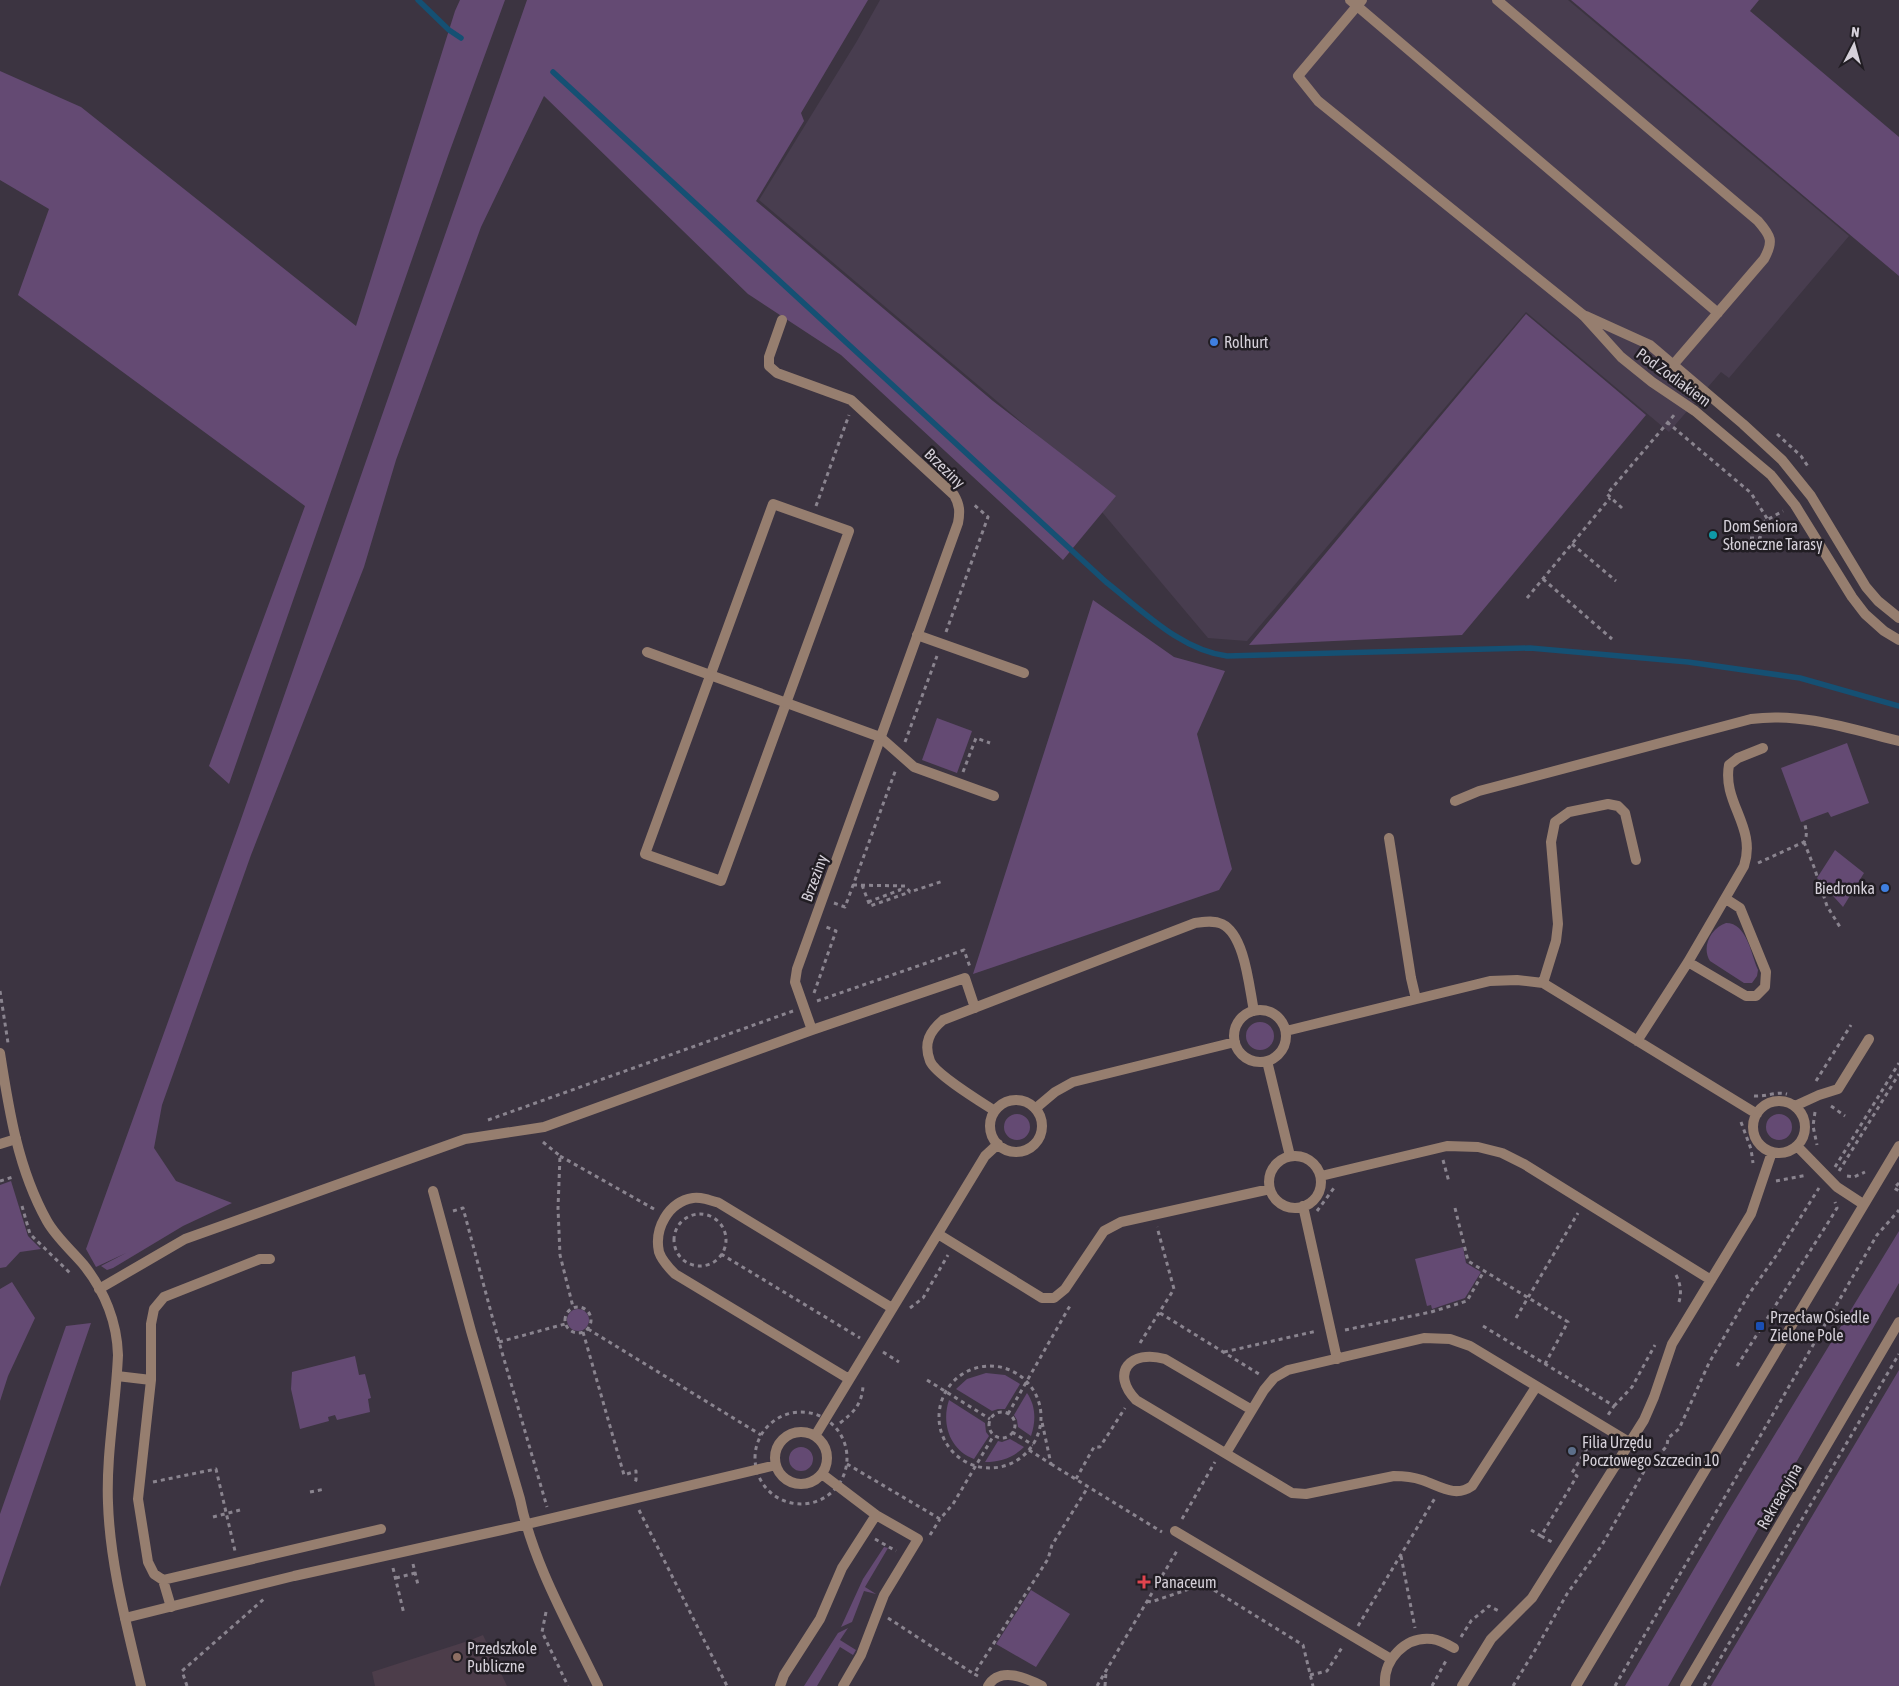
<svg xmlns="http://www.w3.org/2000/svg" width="1899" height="1686" font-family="'Asap Condensed',sans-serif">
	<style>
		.built { fill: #483d4f }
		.education { fill: #4c3d4a }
		.green { fill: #644a73 }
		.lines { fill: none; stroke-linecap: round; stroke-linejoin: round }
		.stream { stroke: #155073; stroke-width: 5.5 }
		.path { stroke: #8a848f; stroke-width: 3; stroke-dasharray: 4 4; stroke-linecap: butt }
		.service { stroke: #967e6f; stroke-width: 10 }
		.pedestrian { stroke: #967e6f; stroke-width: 10 }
		.minor { stroke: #967e6f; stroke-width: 10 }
		.tertiary { stroke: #967e6f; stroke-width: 10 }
		.shop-dot { fill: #3f7fe0; stroke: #211d23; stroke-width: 2 }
		.culture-dot { fill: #0f9aa8; stroke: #211d23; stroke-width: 2 }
		.transit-dot { fill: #1a4fb4; stroke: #211d23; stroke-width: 2 }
		.service-dot { fill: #5c6f8a; stroke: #211d23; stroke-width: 2 }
		.health-dot { fill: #e0444e; stroke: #211d23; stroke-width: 2 }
		.education-dot { fill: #8d6e63; stroke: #211d23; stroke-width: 2 }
		.labels { text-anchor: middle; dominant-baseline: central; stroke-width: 5; stroke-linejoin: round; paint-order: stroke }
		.poi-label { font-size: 16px; fill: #d5d0d9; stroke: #211d23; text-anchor: start }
		.street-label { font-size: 16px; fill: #d5d0d9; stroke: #211d23 }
	</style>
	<rect width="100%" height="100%" fill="#3c3441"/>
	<path class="built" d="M880,0H1568L1849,236L1729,378L1721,372L1669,432L1526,312L1247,641L1208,638L1038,436L759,200L857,41Z"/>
	<path class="education" d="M483,1635L507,1686H375L372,1672L468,1641Z"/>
	<path class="green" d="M460,0H505L449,153L229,784L209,766L305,506L18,295L49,209L0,180V71L81,107L356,326L455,11Z
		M527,0H868L801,113L804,121L756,201L993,401L1116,496L1063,560L841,355L748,294L544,96L481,227L396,460L364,567L251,855L162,1105L154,1148L176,1181L232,1203L183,1226L113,1268L107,1270L101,1266L126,1253L96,1267L86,1249L239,825Z
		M1571,0H1759L1750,11L1899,137V276Z
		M1526,314L1646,415L1462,635L1249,645Z
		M1093,600L1174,657L1225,671L1197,734L1232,869L1219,890L973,974Z
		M937,718L972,731L957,773L922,760Z
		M1847,743L1869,803L1831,817L1828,812L1801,822L1781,768Z
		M1835,850L1864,873L1843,907L1817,878Z
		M1726,923C1747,923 1751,954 1758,970L1757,976L1752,983H1744L1710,961C1701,947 1711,928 1726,923Z
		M1246 1036a14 14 0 1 1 28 0a14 14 0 1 1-28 0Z
		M1004 1127a13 13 0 1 1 26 0a13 13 0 1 1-26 0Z
		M1766 1127a13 13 0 1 1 26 0a13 13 0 1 1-26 0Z
		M11,1181L28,1236L41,1249L20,1252L6,1267L0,1268V1185Z
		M1899,1231V1283L1668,1686H1625L1727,1513Z
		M1463,1247L1466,1263L1481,1272L1465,1298L1432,1309L1431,1305L1427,1306L1415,1259Z
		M12,1282L35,1318L8,1376L0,1401V1289Z
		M567 1320a11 11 0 1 1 22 0a11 11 0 1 1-22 0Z
		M91,1323L0,1587V1514L66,1326Z
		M355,1356L359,1375L365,1374L371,1398L368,1399L370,1412L337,1420L335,1415L328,1417L329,1421L300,1429L291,1389L292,1372Z
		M1899,1370V1686H1711Z
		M986,1373L1005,1375L1020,1384L1005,1409H998L992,1411L956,1389L967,1379Z
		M1027,1393C1036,1406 1036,1421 1031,1436L1018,1427L1017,1420L1014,1415Z
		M949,1400L985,1423L986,1432L989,1436L974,1459C950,1450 941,1424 949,1400Z
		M1010,1439L1024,1447C1013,1458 1000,1462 985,1462L998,1441L1002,1442Z
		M789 1459a12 12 0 1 1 24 0a12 12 0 1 1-24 0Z
		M884,1547L888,1548L865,1587L876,1594L864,1591L852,1622L841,1627L863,1579Z
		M1031,1590L1070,1614L1036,1667L996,1644Z
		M848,1628L840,1640L856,1650L853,1655L840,1647L817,1686H804L838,1633Z"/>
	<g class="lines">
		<path class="stream" d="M418,0L449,30L461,38
			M553,72L1106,582C1142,610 1180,650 1227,656L1530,648L1688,662L1800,678L1899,706"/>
		<path class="path" d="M1667,422L1751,493L1768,520
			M1777,434L1801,456L1809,468
			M816,506L849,415
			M1622,508L1607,494L1675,414
			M1750,538H1760L1765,521L1783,511
			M1572,544L1616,581
			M1543,579L1612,639
			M1527,598L1610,498
			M946,632L988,517L972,503
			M905,742L937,656
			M963,772L976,738L990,743
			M1804,842L1814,867L1827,906L1840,927
			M1758,863L1804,842C1808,835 1806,829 1804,821
			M853,885L905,886L910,892L943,881
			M862,885L870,906L910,892
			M868,902L900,890L899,885
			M834,903L845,907L896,769
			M0,991L8,1043
			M814,993L836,931L826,927
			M817,1001L964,950L970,967
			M1816,1081L1851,1025
			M1754,1096C1766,1097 1776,1091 1787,1094
			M1831,1106L1845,1116
			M1815,1112L1813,1126L1817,1145
			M488,1120L793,1011
			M1741,1122L1751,1149L1753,1163
			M543,1142L560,1156L558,1208L560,1255L573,1307
			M560,1156L654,1209
			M1443,1160L1449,1182
			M1835,1167L1899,1063
			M1839,1171L1899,1074
			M1847,1176L1854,1177L1865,1172
			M0,1181L13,1177
			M1776,1181L1807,1175
			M1899,1183L1894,1188L1899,1191
			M22,1206L30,1234L71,1274
			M1455,1208L1468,1261L1568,1322L1545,1364
			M453,1211L463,1208L499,1342L547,1507
			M1317,1211L1334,1188
			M674 1240a26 26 0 1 1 52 0a26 26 0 1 1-52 0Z
			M721,1254L860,1338
			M1676,1275C1681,1285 1682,1294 1678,1305
			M565 1320a13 13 0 1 1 26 0a13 13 0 1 1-26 0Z
			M910,1308L923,1298L948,1255
			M1160,1313L1259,1374
			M1516,1318L1578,1213
			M1483,1326L1614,1406L1608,1415
			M588,1329L761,1435
			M1345,1330L1431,1312L1467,1301L1484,1271
			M583,1332L624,1475L636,1471V1480L634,1484
			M499,1342L565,1324
			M1140,1343L1174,1289L1157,1227
			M883,1352L899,1362
			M1224,1352L1317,1331
			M1737,1366L1831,1218L1837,1208L1835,1202
			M939 1417a51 51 0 1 1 102 0a51 51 0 1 1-102 0Z
			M927,1380L990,1419
			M1614,1406L1632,1387L1655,1345
			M755 1458a46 46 0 1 1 92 0a46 46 0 1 1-92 0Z
			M989 1425a13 13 0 1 1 26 0a13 13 0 1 1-26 0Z
			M1008,1414L1071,1304
			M840,1423C854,1412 862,1404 863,1386
			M1012,1432L1033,1445
			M1029,1450L1051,1464L1042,1422
			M847,1464L940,1519L953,1504L994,1435
			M1051,1464L1162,1532
			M1076,1479L1094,1447H1100L1125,1408
			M153,1482L216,1469L235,1551
			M310,1492L325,1489
			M639,1510L727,1686
			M213,1517L240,1510
			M1182,1519L1215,1462
			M1531,1530L1541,1536L1577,1476L1572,1473L1594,1437
			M930,1535L940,1519
			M1541,1536L1552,1542
			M875,1539L896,1551
			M1401,1556L1415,1628
			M413,1564L418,1585
			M393,1568L404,1614
			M396,1578L415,1573
			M1147,1601L1151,1602L1204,1584L1303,1645L1313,1686
			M546,1612L542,1632L568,1686
			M888,1618L974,1674
			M1358,1626L1435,1498
			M1461,1637L1471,1621L1489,1606L1499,1611
			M1310,1675L1327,1671L1343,1646
			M978,1676L974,1674L1048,1559L1052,1545L1088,1487
			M187,1686L182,1671L265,1598
			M1097,1686L1178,1549
			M1105,1686L1106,1672
			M1432,1686L1447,1659
			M1513,1686L1537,1647L1567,1594L1602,1545L1646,1468L1667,1446L1668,1438L1679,1429L1709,1363L1749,1294L1778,1253L1819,1188
			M1615,1686L1877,1235L1899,1210
			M1704,1686L1899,1354"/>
		<path class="service" d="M1350,0L1718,313
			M1362,0L1298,76L1318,101L1583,315
			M1497,0L1758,221C1771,236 1774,241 1764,259L1673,365
			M1455,801L1479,791L1751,719C1801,712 1851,729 1899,741
			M0,1144L16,1139
			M270,1259H260L164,1297L154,1309L151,1324V1380L138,1499L148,1562L154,1574L163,1580L381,1529
			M117,1376L151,1380
			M163,1580L171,1607"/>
		<path class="pedestrian" d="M773,504L849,531L721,881L645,854Z
			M917,635L1024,673
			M880,737L914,767L994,796
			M1175,1531L1391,1659
			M1385,1686C1383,1660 1405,1636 1432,1639C1440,1640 1447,1644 1454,1648"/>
		<path class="minor" d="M1583,315L1621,357L1652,382L1695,411L1771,475L1795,505L1852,597L1865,614L1884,631L1899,640
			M1586,316L1650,345L1743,424L1782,460L1811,496L1866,587L1878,601L1899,618
			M782,320L769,357V366L777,373L851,400L954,495C960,505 960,512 958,523L797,969L795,982L812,1030
			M647,652L880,737
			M1389,838L1411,978L1416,999
			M1688,962L1746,996H1756L1765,987L1766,972L1740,908L1726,899
			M1543,983L1556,941L1558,924L1551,842L1555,822L1569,812L1608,804L1618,806L1625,813L1636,860
			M1234 1036a26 26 0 1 1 52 0a26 26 0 1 1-52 0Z
			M1286,1031L1490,981L1517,980L1543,983L1757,1114
			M1637,1041L1688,962L1744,866C1757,827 1722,803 1729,765L1738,758L1763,748
			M1267,1061L1290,1156
			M990 1126a26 26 0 1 1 52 0a26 26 0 1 1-52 0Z
			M1753 1127a26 26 0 1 1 52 0a26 26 0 1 1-52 0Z
			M1795,1106L1819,1095L1838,1089L1869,1039
			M1036,1108L1055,1092L1073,1082L1235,1042
			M995,1111C981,1102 935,1074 930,1061C923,1043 930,1031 943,1020L1195,923C1204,922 1213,920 1222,924C1245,935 1249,987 1254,1011
			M1797,1146L1837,1187L1863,1204
			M1269 1182a26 26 0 1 1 52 0a26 26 0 1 1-52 0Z
			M1321,1176L1447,1146L1478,1147L1502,1153L1524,1164L1711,1280
			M433,1191L471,1331L520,1499C533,1564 570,1627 598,1686
			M1303,1206L1337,1359
			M938,1234L1042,1298H1054L1065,1289L1104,1231L1121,1222L1270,1189
			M99,1289L185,1239L465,1139L544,1127L812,1030L965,978L975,1008
			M849,1379L675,1274C669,1268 662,1261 659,1252C654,1229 668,1202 693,1198C702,1197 710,1200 719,1203L892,1308
			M1252,1410L1165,1359C1130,1349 1110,1373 1136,1400L1292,1493L1306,1494L1394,1476C1404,1476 1413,1477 1422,1480C1440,1486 1455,1498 1472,1486L1536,1387
			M775 1458a26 26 0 1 1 52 0a26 26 0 1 1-52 0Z
			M815,1436L985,1156L998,1144
			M1226,1453L1264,1390L1274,1378L1288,1370L1424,1338L1450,1339L1470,1346L1629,1442
			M822,1474L876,1515
			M125,1618L294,1576L506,1529L776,1465
			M780,1686L784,1675L820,1619L842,1568L876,1515L918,1539L884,1595L861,1655L843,1686
			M988,1686C1000,1666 1026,1678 1042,1686
			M1462,1686L1491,1639L1532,1598L1644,1420L1654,1397L1672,1344L1751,1214L1772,1152
			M1685,1686L1899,1322"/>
		<path class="tertiary" d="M0,1053C9,1111 18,1169 47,1221C56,1237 71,1250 83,1264C104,1290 117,1322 118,1355C116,1404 106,1454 108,1503C110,1565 127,1626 141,1686
			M1576,1686L1899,1146"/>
	</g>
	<g class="shop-dot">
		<circle cx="1214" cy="342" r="5"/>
		<circle cx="1885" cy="888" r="5"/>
	</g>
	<circle class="culture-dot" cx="1713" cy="535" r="5"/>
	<rect class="transit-dot" x="1755" y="1321" width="10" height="10" rx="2.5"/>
	<circle class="service-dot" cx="1572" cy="1451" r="5"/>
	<path class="health-dot" d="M1141.5 1574.5h5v5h5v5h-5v5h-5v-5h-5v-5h5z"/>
	<circle class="education-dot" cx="457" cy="1657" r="5"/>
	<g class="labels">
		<g class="poi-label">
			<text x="1224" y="342">Rolhurt</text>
			<text x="1723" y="526">Dom Seniora<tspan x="1723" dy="18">Słoneczne Tarasy</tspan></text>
			<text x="1875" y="888" text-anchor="end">Biedronka</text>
			<text x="1770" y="1317">Przecław Osiedle<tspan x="1770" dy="18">Zielone Pole</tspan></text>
			<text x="1582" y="1442">Filia Urzędu<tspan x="1582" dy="18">Pocztowego Szczecin 10</tspan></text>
			<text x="1154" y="1582">Panaceum</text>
			<text x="467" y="1648">Przedszkole<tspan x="467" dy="18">Publiczne</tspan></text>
		</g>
		<g class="street-label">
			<text transform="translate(1674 377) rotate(36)">Pod Zodiakiem</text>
			<text transform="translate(945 468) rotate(44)">Brzeziny</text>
			<text transform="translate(814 878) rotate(-70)">Brzeziny</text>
			<text transform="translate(1779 1496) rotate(-60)">Rekreacyjna</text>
		</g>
	</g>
	<g transform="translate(1854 45) rotate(6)" stroke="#211d23" stroke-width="4" paint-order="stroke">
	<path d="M0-4L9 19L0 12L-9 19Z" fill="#d5d0d9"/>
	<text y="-8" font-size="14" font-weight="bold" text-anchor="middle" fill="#d5d0d9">N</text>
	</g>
</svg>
